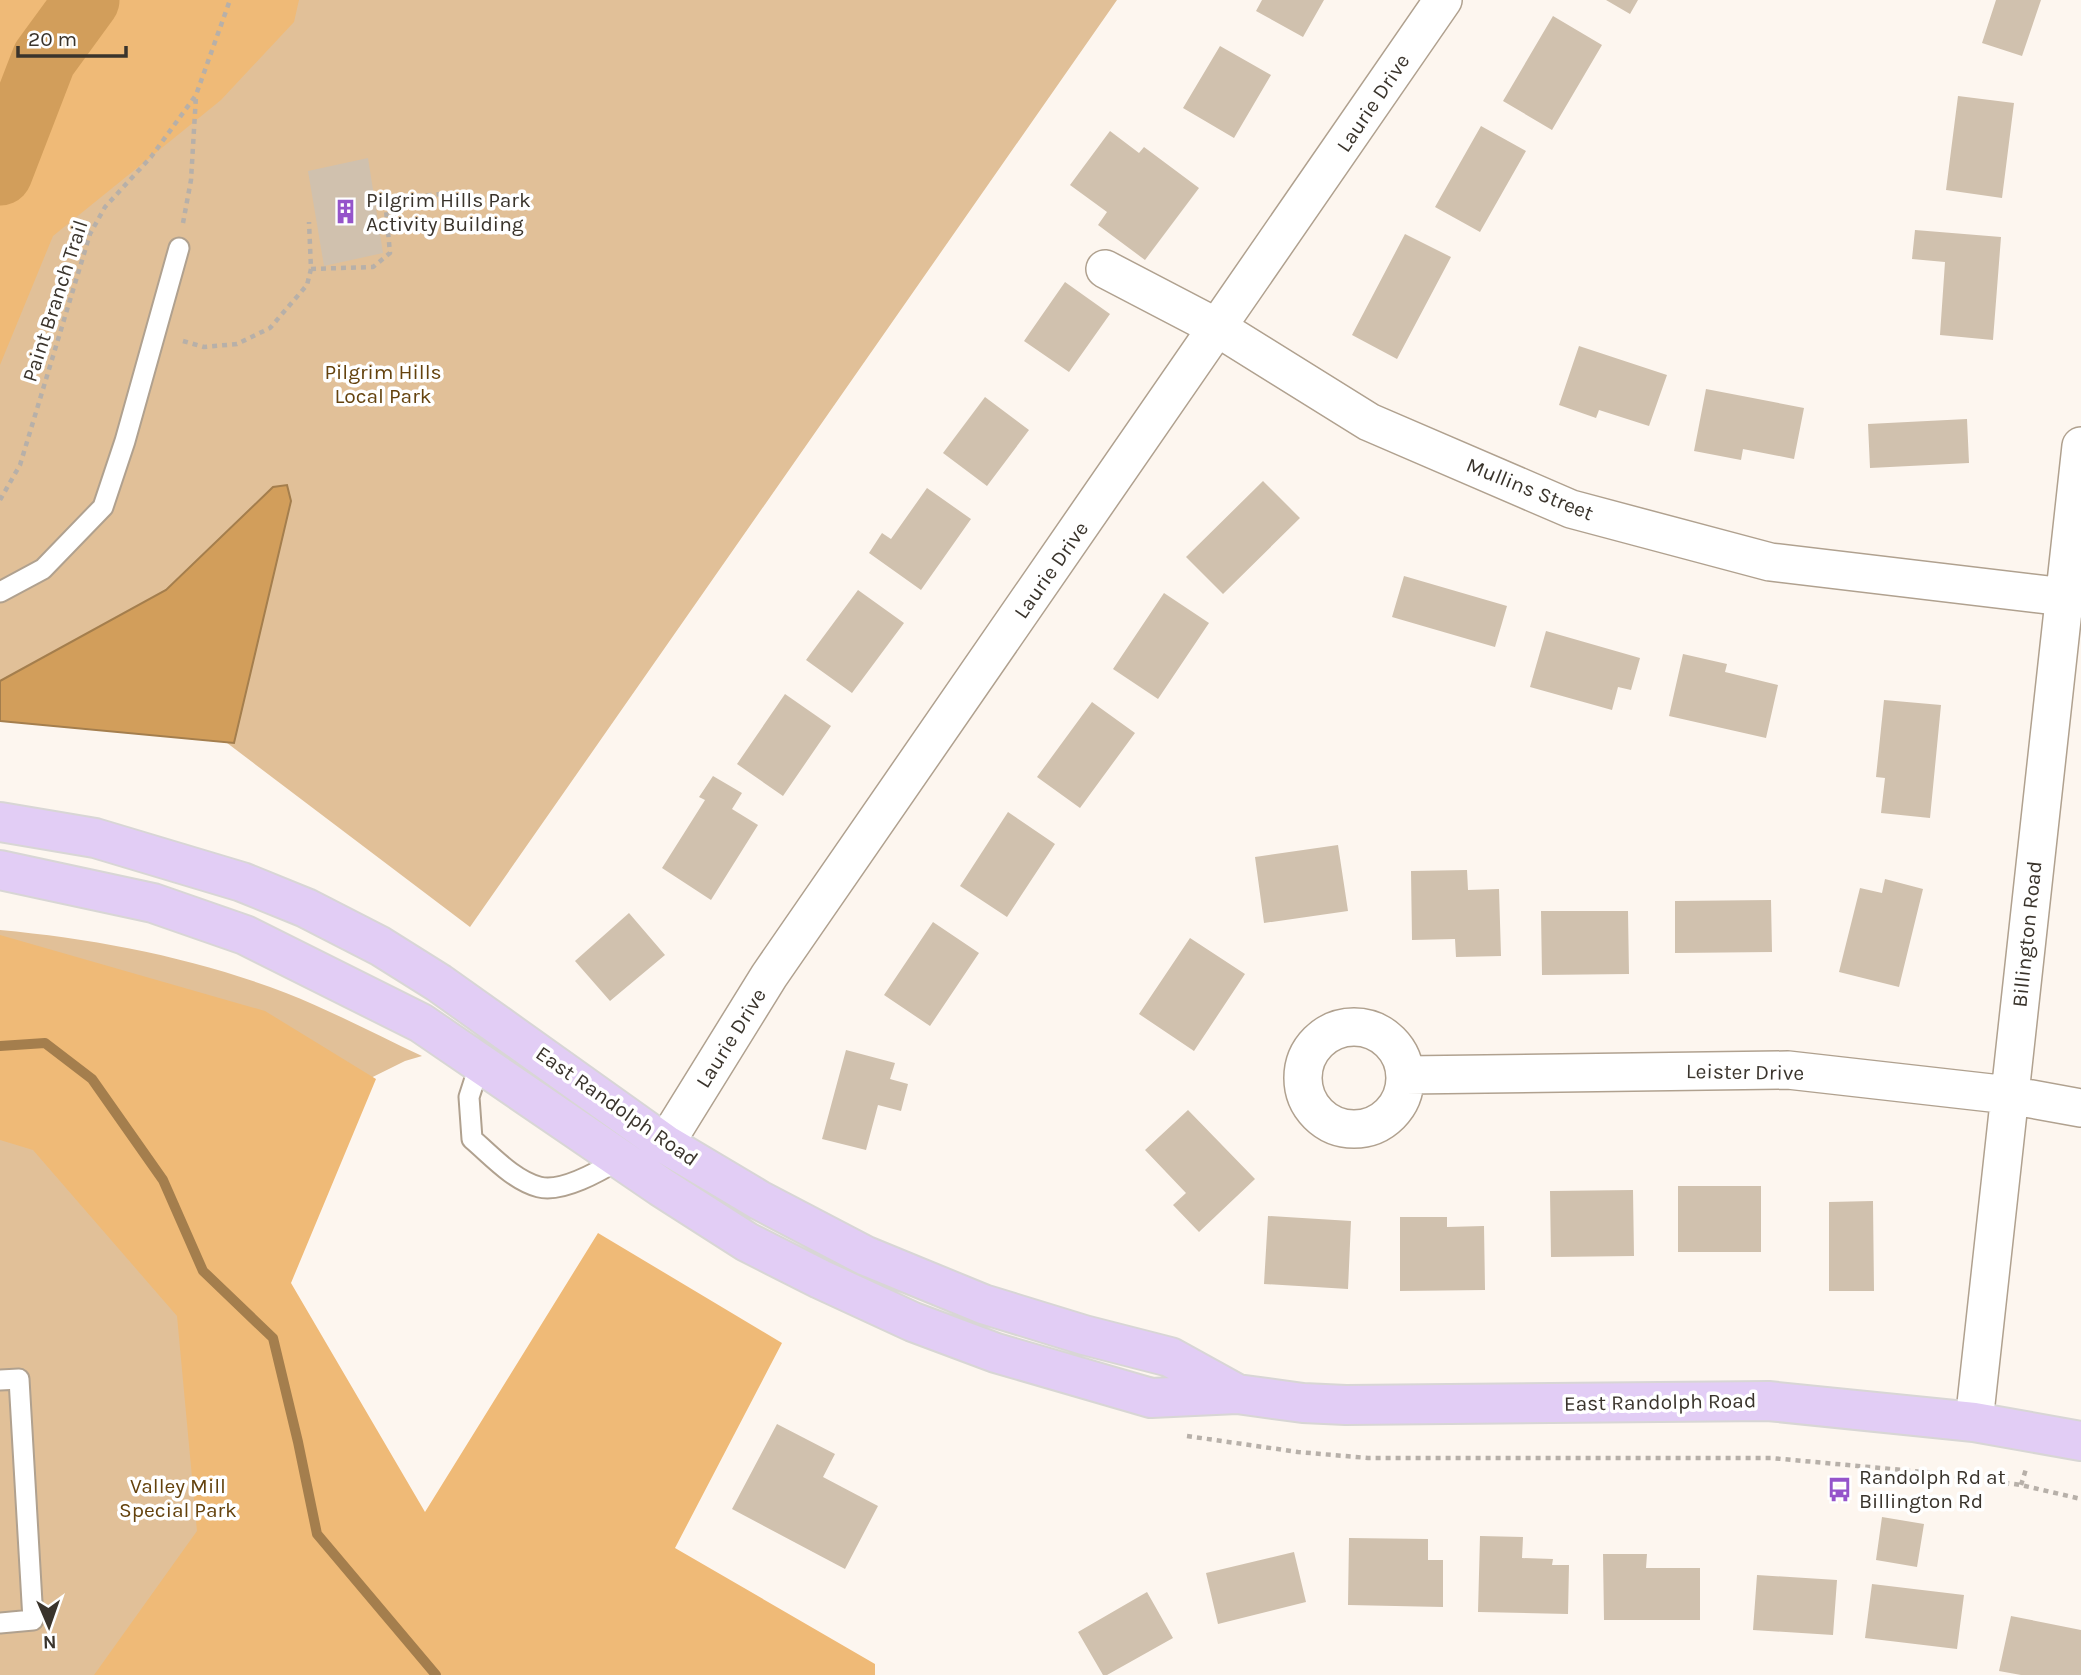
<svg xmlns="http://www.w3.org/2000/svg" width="2081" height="1675" font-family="Karla,sans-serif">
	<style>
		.green { fill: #e1c098 }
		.forest { fill: #efba77 }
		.water { fill: #d29e5b; stroke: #a47e4d; stroke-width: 2 }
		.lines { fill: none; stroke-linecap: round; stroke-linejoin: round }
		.stream { stroke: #a47e4d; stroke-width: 10 }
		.river { stroke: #d29e5b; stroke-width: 65 }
		.building { fill: #d0c1ae }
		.service-casing { stroke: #b0a18f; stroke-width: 23 }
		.minor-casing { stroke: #b0a18f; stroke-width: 40 }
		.primary-casing { stroke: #d8d6d5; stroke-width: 42 }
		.path { stroke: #b7b0a9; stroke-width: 4.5; stroke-dasharray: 5 5; stroke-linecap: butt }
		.service { stroke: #fff; stroke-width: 19 }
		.minor { stroke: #fff; stroke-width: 37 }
		.primary { stroke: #e2cdf5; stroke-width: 38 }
		.labels { text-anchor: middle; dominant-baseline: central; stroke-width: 7; stroke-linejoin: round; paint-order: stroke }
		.street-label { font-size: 21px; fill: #3a342c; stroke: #fff }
		.poi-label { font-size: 21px; fill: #3a342c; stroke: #fff; text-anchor: start }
		.park-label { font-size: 21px; fill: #64420d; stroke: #fff }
	</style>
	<rect width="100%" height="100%" fill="#fdf6ef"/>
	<path class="green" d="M0,0H1117L470,927L202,724L0,721Z
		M0,930C97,939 195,958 286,993C332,1011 377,1035 422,1056L405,1061L183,1171L502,1675H0Z"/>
	<path class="forest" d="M0,0H299L294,22L221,100L53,236L0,365Z
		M0,935L265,1011L376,1079L291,1283L425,1512L598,1233L782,1343L675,1548L875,1664V1675H94L197,1531L177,1316L33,1150L0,1140Z"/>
	<path class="water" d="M287,485L291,501L234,743L0,721V681L166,590L273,487Z"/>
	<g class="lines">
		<path class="stream" d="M0,1046L45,1043L92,1079L163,1180L203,1271L273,1338L298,1442L317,1534L436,1675"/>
		<path class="river" d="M0,173L44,59L87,0"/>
	</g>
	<path class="building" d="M1262,0H1324L1303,37L1256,11Z
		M1606,0H1638L1630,14Z
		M1996,0H2041L2022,56L1982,43Z
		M1553,16L1602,45L1552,130L1503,101Z
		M1220,46L1271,75L1234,138L1183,108Z
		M1958,96L2014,103L2002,198L1946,190Z
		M1481,126L1526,151L1480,232L1435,207Z
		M1110,131L1139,153L1144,147L1199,188L1145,260L1098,225L1107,212L1070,185Z
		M368,158L383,253L324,266L308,171Z
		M1915,230L2001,237L1993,340L1940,335L1945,262L1912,259Z
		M1405,234L1451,257L1397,359L1352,335Z
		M1065,282L1110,314L1069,372L1024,341Z
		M1579,346L1667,375L1649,426L1599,410L1596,418L1559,405Z
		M1706,389L1804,408L1794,459L1743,449L1741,460L1694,451Z
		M985,397L1029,430L987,486L943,453Z
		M1967,419L1969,463L1870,468L1868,424Z
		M1263,481L1300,518L1223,594L1186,557Z
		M927,488L971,519L921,590L869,553L882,533L891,539Z
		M1404,576L1507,606L1495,647L1392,617Z
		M858,590L904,623L852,693L806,660Z
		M1164,593L1209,623L1158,699L1113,669Z
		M1546,631L1640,658L1631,690L1618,687L1612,710L1530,687Z
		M1683,654L1727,664L1725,672L1778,685L1766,738L1669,716Z
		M785,694L831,726L783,796L737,764Z
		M1884,700L1941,705L1930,818L1881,813L1885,778L1876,777Z
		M1092,702L1135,733L1080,808L1037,777Z
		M713,776L742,793L732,809L758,825L711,900L662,868L705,800L699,797Z
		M1008,812L1055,844L1007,917L960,886Z
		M1338,845L1348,911L1264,923L1255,857Z
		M1467,870L1468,890L1499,889L1501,956L1456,957L1455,939L1412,940L1411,871Z
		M1885,879L1923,889L1899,987L1839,972L1860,888L1882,893Z
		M1771,900L1772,952L1675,953V901Z
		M1541,911H1628L1629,974L1542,975Z
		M629,913L665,955L610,1001L575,961Z
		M933,922L979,953L930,1026L884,995Z
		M1190,938L1245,974L1194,1051L1139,1014Z
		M846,1050L895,1063L890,1079L908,1084L901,1111L878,1105L866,1150L822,1139Z
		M1188,1110L1255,1179L1199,1232L1173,1205L1186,1193L1145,1150Z
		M1678,1186H1761V1252H1678Z
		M1633,1190L1634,1256L1551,1257L1550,1191Z
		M1873,1201L1874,1291H1829V1202Z
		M1268,1216L1351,1221L1348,1289L1264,1284Z
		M1400,1217H1447V1227L1484,1226L1485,1290L1400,1291Z
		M777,1424L835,1454L823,1477L878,1506L845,1569L732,1509Z
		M1882,1517L1924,1524L1917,1567L1876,1560Z
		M1480,1536L1523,1537L1522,1558L1553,1559L1552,1565H1569L1568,1614L1478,1612Z
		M1349,1538L1428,1539V1560H1443V1607L1348,1605Z
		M1294,1552L1306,1602L1218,1624L1206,1573Z
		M1603,1554H1647L1646,1568H1700V1620H1604Z
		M1757,1575L1837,1580L1833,1635L1753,1630Z
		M1872,1584L1964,1595L1957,1649L1865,1638Z
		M1147,1592L1173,1638L1107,1675H1103L1078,1632Z
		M2011,1616L2081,1630V1675H2021L1999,1671Z"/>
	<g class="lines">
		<defs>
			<path id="service" d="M0,592L43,569L103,507L125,441L179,248
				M480,1063L469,1097L472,1139C492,1156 513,1180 539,1187C562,1193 600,1171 620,1159
				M0,1380L19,1379L33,1620L0,1623"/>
			<path id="minor" d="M1105,269L1218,328L1369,422L1571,509L1770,562L2081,599
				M1303 1078a51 51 0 1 1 102 0a51 51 0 1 1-102 0Z
				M1406,1075L1788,1070L2009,1095L2081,1108
				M665,1144L769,976L1443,0
				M1974,1422L2081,446"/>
			<path id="primary" d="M0,822L95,838L242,882L306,908L380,946L439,983L665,1144L759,1200L866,1256L983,1304L1084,1335L1170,1357L1237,1394
				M0,870L153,903L245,935L421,1023L661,1187L747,1242L820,1279L913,1322L996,1353L1151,1398L1237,1394L1303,1403L1346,1405L1768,1401L1974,1422L2081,1441"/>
		</defs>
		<use href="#service" class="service-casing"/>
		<use href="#minor" class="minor-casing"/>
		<use href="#primary" class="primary-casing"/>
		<path class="path" d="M183,223L191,180L196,96
			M311,269L373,267L390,253L385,199L454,193
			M183,341L204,347L237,344L270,328L307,285L311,269L309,222
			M0,500L20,465L90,234L105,207L151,157L196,95L230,0
			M1187,1436L1298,1452L1368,1458H1771L1924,1472L2021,1485L2081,1499
			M2021,1485L2026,1469"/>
		<use href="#service" class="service"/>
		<use href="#minor" class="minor"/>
		<use href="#primary" class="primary"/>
	</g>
	<defs>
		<symbol id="building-bare" viewBox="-9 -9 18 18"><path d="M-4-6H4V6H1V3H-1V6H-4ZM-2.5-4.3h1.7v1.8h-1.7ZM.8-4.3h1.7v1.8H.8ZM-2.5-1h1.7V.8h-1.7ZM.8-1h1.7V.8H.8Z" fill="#9554ca" stroke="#fff" stroke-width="2.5" paint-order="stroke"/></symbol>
		<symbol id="bus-bare" viewBox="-9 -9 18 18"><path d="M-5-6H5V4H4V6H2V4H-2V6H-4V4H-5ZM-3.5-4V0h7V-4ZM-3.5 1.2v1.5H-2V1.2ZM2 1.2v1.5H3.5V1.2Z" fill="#9554ca" stroke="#fff" stroke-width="2.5" paint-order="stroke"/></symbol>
	</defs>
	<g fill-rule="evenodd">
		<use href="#building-bare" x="328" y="194" width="35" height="35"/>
		<use href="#bus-bare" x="1822" y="1472" width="35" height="35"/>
	</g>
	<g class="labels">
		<g class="street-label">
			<text transform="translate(1373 103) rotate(-56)">Laurie Drive</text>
			<text transform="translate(55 301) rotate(-72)">Paint Branch Trail</text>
			<text transform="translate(1530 489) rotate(22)">Mullins Street</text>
			<text transform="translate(1051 570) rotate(-55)">Laurie Drive</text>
			<text transform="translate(2027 934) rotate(-84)">Billington Road</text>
			<text transform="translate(731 1038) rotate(-58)">Laurie Drive</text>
			<text transform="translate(1745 1072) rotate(1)">Leister Drive</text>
			<text transform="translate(617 1106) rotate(35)">East Randolph Road</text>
			<text transform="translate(1660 1402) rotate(-1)">East Randolph Road</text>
		</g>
		<g class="poi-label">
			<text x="366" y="200">Pilgrim Hills Park<tspan x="366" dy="24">Activity Building</tspan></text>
			<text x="1859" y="1477">Randolph Rd at<tspan x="1859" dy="24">Billington Rd</tspan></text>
		</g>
		<g class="park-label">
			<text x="383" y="372">Pilgrim Hills<tspan x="383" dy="24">Local Park</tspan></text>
			<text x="178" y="1486">Valley Mill<tspan x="178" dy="24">Special Park</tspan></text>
		</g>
	</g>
	<g transform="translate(49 1626) rotate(178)" stroke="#ffffff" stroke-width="5" paint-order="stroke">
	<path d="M0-5L12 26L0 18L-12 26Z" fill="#3a342c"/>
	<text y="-10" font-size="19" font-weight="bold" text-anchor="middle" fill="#3a342c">N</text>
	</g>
	<path d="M18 46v10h108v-10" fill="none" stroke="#3a342c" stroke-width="3.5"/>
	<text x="28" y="46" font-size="21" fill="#3a342c" stroke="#ffffff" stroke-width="5" paint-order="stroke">20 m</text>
</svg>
